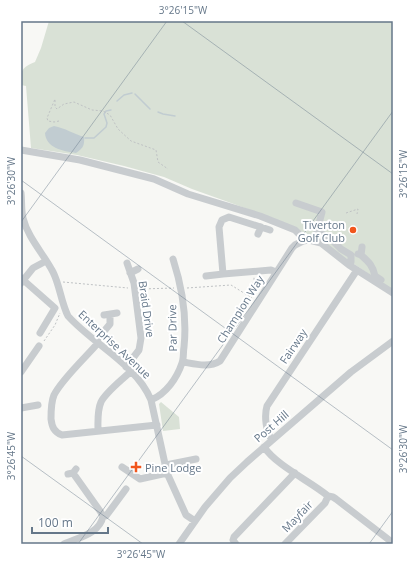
<svg xmlns="http://www.w3.org/2000/svg" width="414" height="565" font-family="'Open Sans',sans-serif">
	<style>
		.green { fill: #d9e1d6 }
		.water { fill: #c1ccd1 }
		.lines { fill: none; stroke-linecap: round; stroke-linejoin: round }
		.stream { stroke: #c1ccd1; stroke-width: 1.5 }
		.path { stroke: #bfc2c4; stroke-width: 1; stroke-dasharray: 2 2; stroke-linecap: butt }
		.minor { stroke: #c8cccf; stroke-width: 7 }
		.ticks { fill: none; stroke: #657789; stroke-width: 1; stroke-opacity: 0.45 }
		.poi-dot { fill: #f1561d; stroke: #fff; stroke-width: 1.5 }
		.labels { text-anchor: middle; dominant-baseline: central; stroke-width: 4; stroke-linejoin: round; paint-order: stroke }
		.poi-label { font-size: 11px; fill: #657789; stroke: #fff; text-anchor: end }
		.street-label { font-size: 11px; fill: #657789; stroke: #fff }
		.neatline { fill: none; stroke: #657789; stroke-width: 1.5 }
		.ticks-label { font-size: 10px; text-anchor: middle; fill: #657789 }
	</style>
	<rect width="100%" height="100%" fill="#f8f8f5"/>
	<path class="green" d="M49,21H393V290L354,264L334,252L324,244L307,234L273,218L192,189L164,177L124,166L77,155L31,148L26,86L21,85C21,70 21,68 35,62L41,48Z
		M161,402L179,417L180,429L163,431L159,404Z"/>
	<path class="water" d="M54,126C65,128 74,134 84,137C85,146 82,149 76,153C63,151 46,148 45,133L49,128Z"/>
	<g class="lines">
		<path class="stream" d="M135,94L150,109
			M117,101L124,95L132,93
			M158,112L163,114L175,116
			M85,138H94L106,127L107,123L104,114L106,111L111,110"/>
		<path class="path" d="M59,121L54,122L48,121L47,118L55,99V107L57,109L64,104L74,102L92,110L103,111L110,115L118,129L131,141L156,150L158,162L168,169
			M346,213L358,209L357,214
			M63,282L128,288
			M187,288L231,285L252,298
			M141,289L174,288
			M247,294L254,281V277
			M44,341L55,325L60,313"/>
		<path class="minor" d="M21,150L80,160L154,179L188,194L260,216L295,230L300,235L303,241L309,240L321,243L349,265L393,293
			M21,193C22,201 21,210 23,218C28,238 43,253 53,272C60,286 61,302 68,316C94,345 136,364 151,400L167,473L186,515L195,521
			M296,203L322,212L317,231L332,240L341,249L351,255V262L349,265
			M270,230L229,217L222,220L219,227L223,274L271,270L276,272
			M258,234L261,227
			M358,254L361,255L362,247
			M361,255C369,262 373,266 375,276L381,280
			M130,273L138,269
			M206,276L223,274
			M21,278L55,308L40,333
			M21,283L33,268L46,261
			M104,315L117,313
			M96,341L110,324V314
			M98,343C86,357 62,379 54,395C51,402 51,411 51,419C52,427 54,432 62,435L157,425
			M183,362C195,364 209,368 220,361L292,248L295,245L303,241
			M126,367L139,350L141,338L134,283L127,263
			M21,372L39,346
			M151,400C166,394 177,378 182,363C184,358 183,352 184,347C187,318 182,287 173,259
			M21,408L38,405
			M98,431C98,422 97,411 101,402C106,392 122,380 130,372
			M272,440C266,432 264,416 267,406L357,270
			M264,447C277,466 310,481 328,496L333,497L336,499L393,543
			M166,465L196,459
			M122,467L140,479L167,473
			M73,473L100,511L103,516
			M68,474L73,473L76,469
			M64,544C77,538 100,534 103,516H106L126,489
			M179,544L205,507L230,478L247,462L351,372L393,341
			M236,544L233,540L234,537L295,473
			M285,544L325,503L328,496"/>
	</g>
	<path class="ticks" d="M182,21L393,174M21,180L393,450M21,222L167,21M21,456L143,544M78,544L393,111M369,544L393,511"/>
	<g class="poi-dot">
		<circle cx="353" cy="230" r="4"/>
		<path d="M134 461h4v4h4v4h-4v4h-4v-4h-4v-4h4z"/>
	</g>
	<g class="labels">
		<g class="poi-label">
			<text x="345" y="224">Tiverton<tspan x="345" dy="13">Golf Club</tspan></text>
			<text x="145" y="467" text-anchor="start">Pine Lodge</text>
		</g>
		<g class="street-label">
			<text transform="translate(147 309) rotate(82)">Braid Drive</text>
			<text transform="translate(240 309) rotate(-58)">Champion Way</text>
			<text transform="translate(172 328) rotate(-91)">Par Drive</text>
			<text transform="translate(115 344) rotate(43)">Enterprise Avenue</text>
			<text transform="translate(293 346) rotate(-56)">Fairway</text>
			<text transform="translate(271 426) rotate(-41)">Post Hill</text>
			<text transform="translate(297 516) rotate(-46)">Mayfair</text>
		</g>
	</g>
	<rect width="414" height="565" fill="none" stroke="#ffffff" stroke-width="44"/>
	<path d="M32 527v6h76v-6" fill="none" stroke="#657789" stroke-width="2"/>
	<text x="38" y="527" font-size="12" fill="#657789" stroke="#ffffff" stroke-width="3" paint-order="stroke">100 m</text>
	<rect x="22" y="22" width="370" height="521" class="neatline"/>
	<g class="ticks-label">
		<text x="183" y="14">3°26'15"W</text>
		<text transform="translate(403 174) rotate(-90)" y="4">3°26'15"W</text>
		<text transform="translate(11 181) rotate(-90)" y="4">3°26'30"W</text>
		<text transform="translate(403 449) rotate(-90)" y="4">3°26'30"W</text>
		<text transform="translate(11 456) rotate(-90)" y="4">3°26'45"W</text>
		<text x="141" y="558">3°26'45"W</text>
	</g>
</svg>
